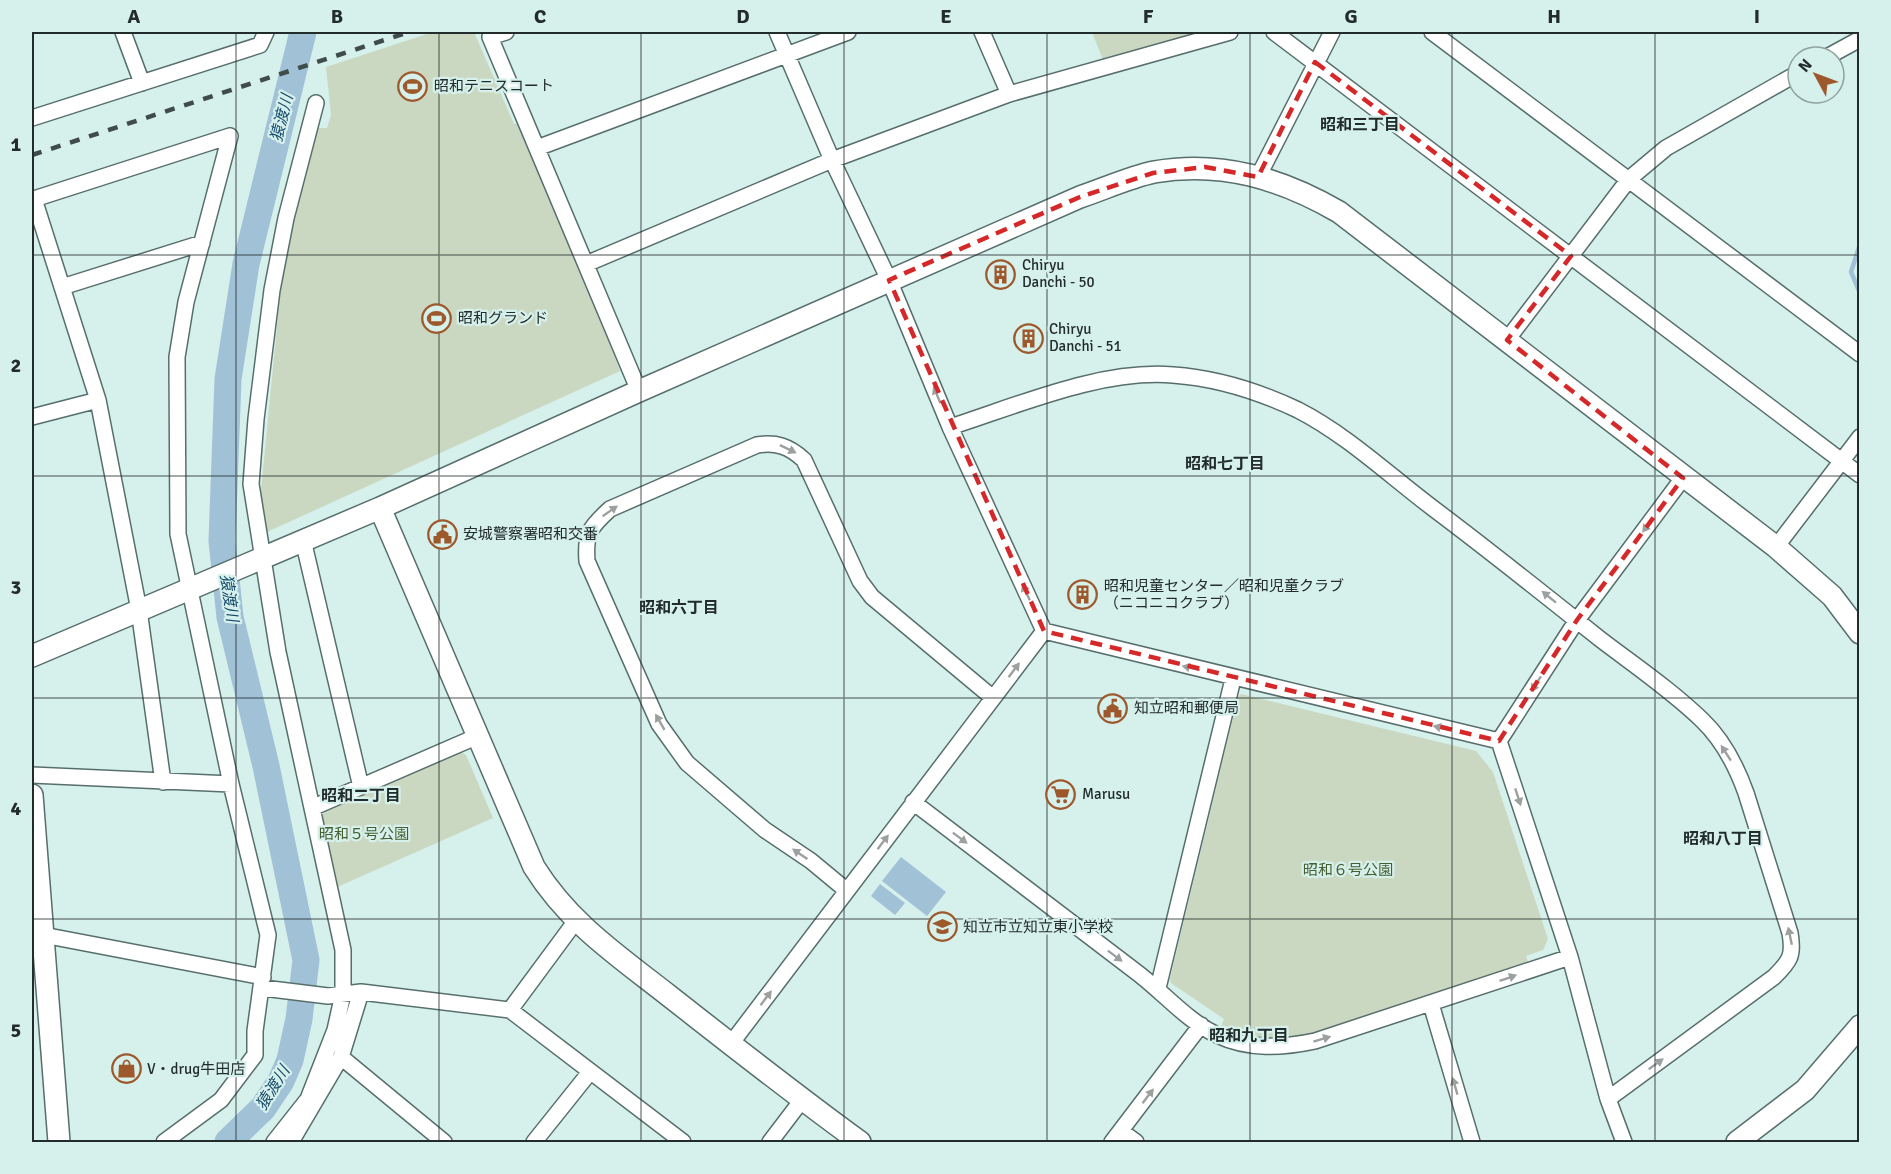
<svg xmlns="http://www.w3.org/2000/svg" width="1891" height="1174" font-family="Signika,'Noto Sans JP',sans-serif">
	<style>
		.green { fill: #cbd8c1 }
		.water { fill: #a1c1d7 }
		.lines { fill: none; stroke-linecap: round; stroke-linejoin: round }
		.stream { stroke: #a1c1d7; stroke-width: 4.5 }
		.river { stroke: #a1c1d7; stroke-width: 27 }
		.street-casing { stroke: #576f6c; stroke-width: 18 }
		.secondary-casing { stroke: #576f6c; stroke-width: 24 }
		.street { stroke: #fff; stroke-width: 15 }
		.secondary { stroke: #fff; stroke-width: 21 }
		.rail { stroke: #3f4c4a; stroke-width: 4.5; stroke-dasharray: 10 10; stroke-linecap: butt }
		.oneway { fill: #9ca0a0 }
		.marked { fill: none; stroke: #d62828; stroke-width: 4.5; stroke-dasharray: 12 8; stroke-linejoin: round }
		.grid { fill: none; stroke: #222c2b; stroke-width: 1.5; stroke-opacity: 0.55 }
		.labels { text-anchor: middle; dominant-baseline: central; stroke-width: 4.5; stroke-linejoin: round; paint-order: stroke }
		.poi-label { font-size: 15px; fill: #222c2b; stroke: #d6f0ec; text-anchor: start }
		.park-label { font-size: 15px; fill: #465f31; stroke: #d6f0ec }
		.water-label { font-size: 16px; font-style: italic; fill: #194d6d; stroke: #d6f0ec }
		.neighbourhood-label { font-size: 16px; font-weight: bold; fill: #222c2b; stroke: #d6f0ec }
		.neatline { fill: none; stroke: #222c2b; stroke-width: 2 }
		.grid-label { font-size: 20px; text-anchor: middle; font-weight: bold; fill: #222c2b }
	</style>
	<rect width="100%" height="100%" fill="#d6f0ec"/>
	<path class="green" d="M433,32H474L514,124L526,122L620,371L267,532L258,521L283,265L314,128H327L331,115L326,67Z
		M1092,32H1208L1103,60Z
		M1241,694L1476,751L1493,772L1548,939L1543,950L1526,956L1529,965L1316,1035L1278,1042L1247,1038L1220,1029L1224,1019L1171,983L1170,979L1238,697Z
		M461,752L466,755L493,818L335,888L322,816L325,810Z"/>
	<path class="water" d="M901,857L946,892L927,916L882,881Z
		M880,884L905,903L895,915L871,896Z"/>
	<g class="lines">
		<path class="stream" d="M1860,244L1851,272L1860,293"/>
		<path class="river" d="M228,1142L263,1108L281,1081L290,1060L299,1019L306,960L266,766L230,617L222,541L228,379L246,264L303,32"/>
		<defs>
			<path id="street" d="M123,32L142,83
				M506,32L490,37L639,391
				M777,32L832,160L889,280L950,427L1044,631L1499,741
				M982,32L1009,94
				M1274,32L1860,475
				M1432,32L1860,354
				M1827,57L1860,39
				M32,118L260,45L266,32
				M537,148L848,32
				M1258,177L1332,32
				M586,264L832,160L1009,94L1230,32
				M62,287L202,243
				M1507,340L1629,179L1666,148L1798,73
				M32,417L98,400
				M950,427C1019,405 1101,369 1173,375C1215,378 1260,392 1298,410C1347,435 1390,476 1434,509C1490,551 1545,595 1600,639C1634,665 1671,690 1702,720C1722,739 1737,768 1746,793L1790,933C1794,956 1790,961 1774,977L1608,1099
				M303,540L361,787
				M1776,547L1860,437
				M1499,741L1577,620L1683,478
				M1499,741L1570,957
				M32,775L231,784
				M163,782L139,610L98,400L34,199L230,136
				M913,802C987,859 1061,915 1135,971C1162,991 1187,1021 1217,1035C1249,1050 1282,1048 1315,1041L1570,957L1608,1099L1624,1142
				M314,807L478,736
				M846,890L811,861L765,830L687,763L659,724L587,561C585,534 589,528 610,509L757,445C776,442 789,446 804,460L860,581L872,597L993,698
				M43,935L263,977
				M263,988L328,996L361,992L510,1010L683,1142
				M1158,988L1233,679
				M1431,1004L1472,1142
				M510,1010L575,922
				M730,1045L1044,631
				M341,1057L444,1142
				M1121,1131L1136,1142
				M164,1142L221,1100L255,1055V1031L268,935L231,784L178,534L177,357L186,302L230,136
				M274,1142L308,1099L335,1030L343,994V950L278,652L251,484L256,419L272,290L286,218L316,103
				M291,1142L341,1057L361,992
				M534,1142L590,1072
				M770,1142L802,1100
				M1112,1142L1201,1025"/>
			<path id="secondary" d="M380,508L534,867C569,923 617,955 668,995C732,1045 795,1095 860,1142
				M32,656L380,508L639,391L1080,197C1104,189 1130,177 1154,172C1221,160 1282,179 1339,212L1776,547L1832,596L1860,633
				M32,795L59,1142
				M1737,1142L1805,1090L1860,1026"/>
		</defs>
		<use href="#street" class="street-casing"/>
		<use href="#secondary" class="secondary-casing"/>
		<use href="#street" class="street"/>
		<use href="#secondary" class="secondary"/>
		<path class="rail" d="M32,155L409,32"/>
	</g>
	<defs><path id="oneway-solid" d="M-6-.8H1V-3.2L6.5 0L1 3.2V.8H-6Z" transform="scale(1.5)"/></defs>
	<g class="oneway">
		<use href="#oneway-solid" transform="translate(937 395) rotate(-113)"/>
		<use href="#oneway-solid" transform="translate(788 449) rotate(26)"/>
		<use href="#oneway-solid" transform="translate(610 511) rotate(-35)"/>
		<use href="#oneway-solid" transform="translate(1648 525) rotate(127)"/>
		<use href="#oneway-solid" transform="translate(1026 592) rotate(-115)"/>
		<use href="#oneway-solid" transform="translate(1549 597) rotate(-141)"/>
		<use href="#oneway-solid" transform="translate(1191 668) rotate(-166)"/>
		<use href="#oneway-solid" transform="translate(1014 670) rotate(-53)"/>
		<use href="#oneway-solid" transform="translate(1536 684) rotate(123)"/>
		<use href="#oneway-solid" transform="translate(660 722) rotate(-120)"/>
		<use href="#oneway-solid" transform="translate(1442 728) rotate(-166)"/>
		<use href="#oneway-solid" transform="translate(1726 753) rotate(-123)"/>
		<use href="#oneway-solid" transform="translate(1518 797) rotate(72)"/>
		<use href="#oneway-solid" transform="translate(960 838) rotate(37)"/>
		<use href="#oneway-solid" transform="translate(883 842) rotate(-53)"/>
		<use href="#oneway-solid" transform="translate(800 854) rotate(-146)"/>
		<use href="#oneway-solid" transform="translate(1790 936) rotate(-102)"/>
		<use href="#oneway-solid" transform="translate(1115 956) rotate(37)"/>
		<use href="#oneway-solid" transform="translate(1508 978) rotate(-19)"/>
		<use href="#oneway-solid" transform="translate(766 998) rotate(-53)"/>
		<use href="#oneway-solid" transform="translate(1322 1039) rotate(-17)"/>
		<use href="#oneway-solid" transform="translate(1656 1064) rotate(-36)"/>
		<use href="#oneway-solid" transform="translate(1455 1086) rotate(-106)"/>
		<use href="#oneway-solid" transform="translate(1148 1096) rotate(-53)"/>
	</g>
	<path class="marked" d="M1315,62L1571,256L1507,340L1683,478L1577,620L1499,741L1044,631L889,280L1080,197L1153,173L1205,167L1258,177Z"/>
	<path class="grid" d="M236,32V1142M439,32V1142M641,32V1142M844,32V1142M1047,32V1142M1250,32V1142M1452,32V1142M1655,32V1142M32,255H1860M32,476H1860M32,698H1860M32,919H1860"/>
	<defs>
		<symbol id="stadium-ring" viewBox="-11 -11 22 22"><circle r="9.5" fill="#d6f0ec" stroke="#9d582c" stroke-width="1.5"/><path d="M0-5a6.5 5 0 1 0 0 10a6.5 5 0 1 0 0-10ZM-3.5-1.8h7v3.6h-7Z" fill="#9d582c"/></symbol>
		<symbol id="building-ring" viewBox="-11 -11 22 22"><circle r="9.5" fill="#d6f0ec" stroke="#9d582c" stroke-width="1.5"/><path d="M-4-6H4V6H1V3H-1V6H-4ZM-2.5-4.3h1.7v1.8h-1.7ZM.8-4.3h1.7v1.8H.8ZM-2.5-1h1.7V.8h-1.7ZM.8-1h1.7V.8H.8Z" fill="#9d582c"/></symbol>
		<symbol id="civic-ring" viewBox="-11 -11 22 22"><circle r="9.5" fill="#d6f0ec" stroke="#9d582c" stroke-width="1.5"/><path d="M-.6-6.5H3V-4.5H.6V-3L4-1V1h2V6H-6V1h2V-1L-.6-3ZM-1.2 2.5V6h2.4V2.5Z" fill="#9d582c"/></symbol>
		<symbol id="supermarket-ring" viewBox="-11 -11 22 22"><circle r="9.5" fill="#d6f0ec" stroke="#9d582c" stroke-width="1.5"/><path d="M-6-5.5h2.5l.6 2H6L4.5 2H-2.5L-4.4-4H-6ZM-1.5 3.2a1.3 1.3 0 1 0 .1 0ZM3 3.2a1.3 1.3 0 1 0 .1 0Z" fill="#9d582c"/></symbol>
		<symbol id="school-ring" viewBox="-11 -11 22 22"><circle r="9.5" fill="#d6f0ec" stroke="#9d582c" stroke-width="1.5"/><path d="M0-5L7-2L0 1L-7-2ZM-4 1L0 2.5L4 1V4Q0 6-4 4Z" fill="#9d582c"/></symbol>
		<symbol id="shop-ring" viewBox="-11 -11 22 22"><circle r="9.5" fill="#d6f0ec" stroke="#9d582c" stroke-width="1.5"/><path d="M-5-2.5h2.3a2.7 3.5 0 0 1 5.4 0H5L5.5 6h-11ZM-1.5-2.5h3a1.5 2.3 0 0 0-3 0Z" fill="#9d582c"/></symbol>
	</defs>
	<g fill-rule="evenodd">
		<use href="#stadium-ring" x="396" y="70" width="33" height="33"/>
		<use href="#building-ring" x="984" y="258" width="33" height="33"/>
		<use href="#stadium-ring" x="420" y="302" width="33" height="33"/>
		<use href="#building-ring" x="1012" y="322" width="33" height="33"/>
		<use href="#civic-ring" x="426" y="518" width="33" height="33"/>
		<use href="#building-ring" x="1066" y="578" width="33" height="33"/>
		<use href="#civic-ring" x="1096" y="692" width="33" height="33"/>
		<use href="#supermarket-ring" x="1044" y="778" width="33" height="33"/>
		<use href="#school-ring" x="926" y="910" width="33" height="33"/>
		<use href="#shop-ring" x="110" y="1052" width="33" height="33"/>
	</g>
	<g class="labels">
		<g class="poi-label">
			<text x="434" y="86">昭和テニスコート</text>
			<text x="1022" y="265">Chiryu<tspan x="1022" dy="17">Danchi - 50</tspan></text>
			<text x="458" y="318">昭和グランド</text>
			<text x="1049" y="329">Chiryu<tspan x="1049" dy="17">Danchi - 51</tspan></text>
			<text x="463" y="534">安城警察署昭和交番</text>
			<text x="1104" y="586">昭和児童センター／昭和児童クラブ<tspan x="1104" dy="17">（ニコニコクラブ）</tspan></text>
			<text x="1134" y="708">知立昭和郵便局</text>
			<text x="1082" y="794">Marusu</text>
			<text x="963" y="927">知立市立知立東小学校</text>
			<text x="147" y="1069">V・drug牛田店</text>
		</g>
		<g class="park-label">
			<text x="364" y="834">昭和５号公園</text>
			<text x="1348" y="870">昭和６号公園</text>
		</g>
		<g class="water-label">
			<text transform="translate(282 118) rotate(-76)">猿渡川</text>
			<text transform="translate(229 598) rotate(82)">猿渡川</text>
			<text transform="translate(273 1088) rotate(-58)">猿渡川</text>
		</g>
		<g class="neighbourhood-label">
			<text x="1360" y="125">昭和三丁目</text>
			<text x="1225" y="464">昭和七丁目</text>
			<text x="679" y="608">昭和六丁目</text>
			<text x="361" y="796">昭和二丁目</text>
			<text x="1723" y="839">昭和八丁目</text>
			<text x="1249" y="1036">昭和九丁目</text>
		</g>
	</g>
	<rect width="1891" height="1174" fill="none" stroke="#d6f0ec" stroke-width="66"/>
	<g transform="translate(1816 75) rotate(311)"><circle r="28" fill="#d6f0ec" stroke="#8ea29f" stroke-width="1.5"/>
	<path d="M0-4.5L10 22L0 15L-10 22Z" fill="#9d582c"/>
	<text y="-9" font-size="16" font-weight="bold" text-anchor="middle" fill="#222c2b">N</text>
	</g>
	<rect x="33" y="33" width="1825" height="1108" class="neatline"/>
	<g class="grid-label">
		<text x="134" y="23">A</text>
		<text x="337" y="23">B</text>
		<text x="540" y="23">C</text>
		<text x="743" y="23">D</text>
		<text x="946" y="23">E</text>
		<text x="1148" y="23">F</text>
		<text x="1351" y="23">G</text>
		<text x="1554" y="23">H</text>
		<text x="1757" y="23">I</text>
		<text x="16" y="151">1</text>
		<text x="16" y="372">2</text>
		<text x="16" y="594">3</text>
		<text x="16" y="815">4</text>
		<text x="16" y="1037">5</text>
	</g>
</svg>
